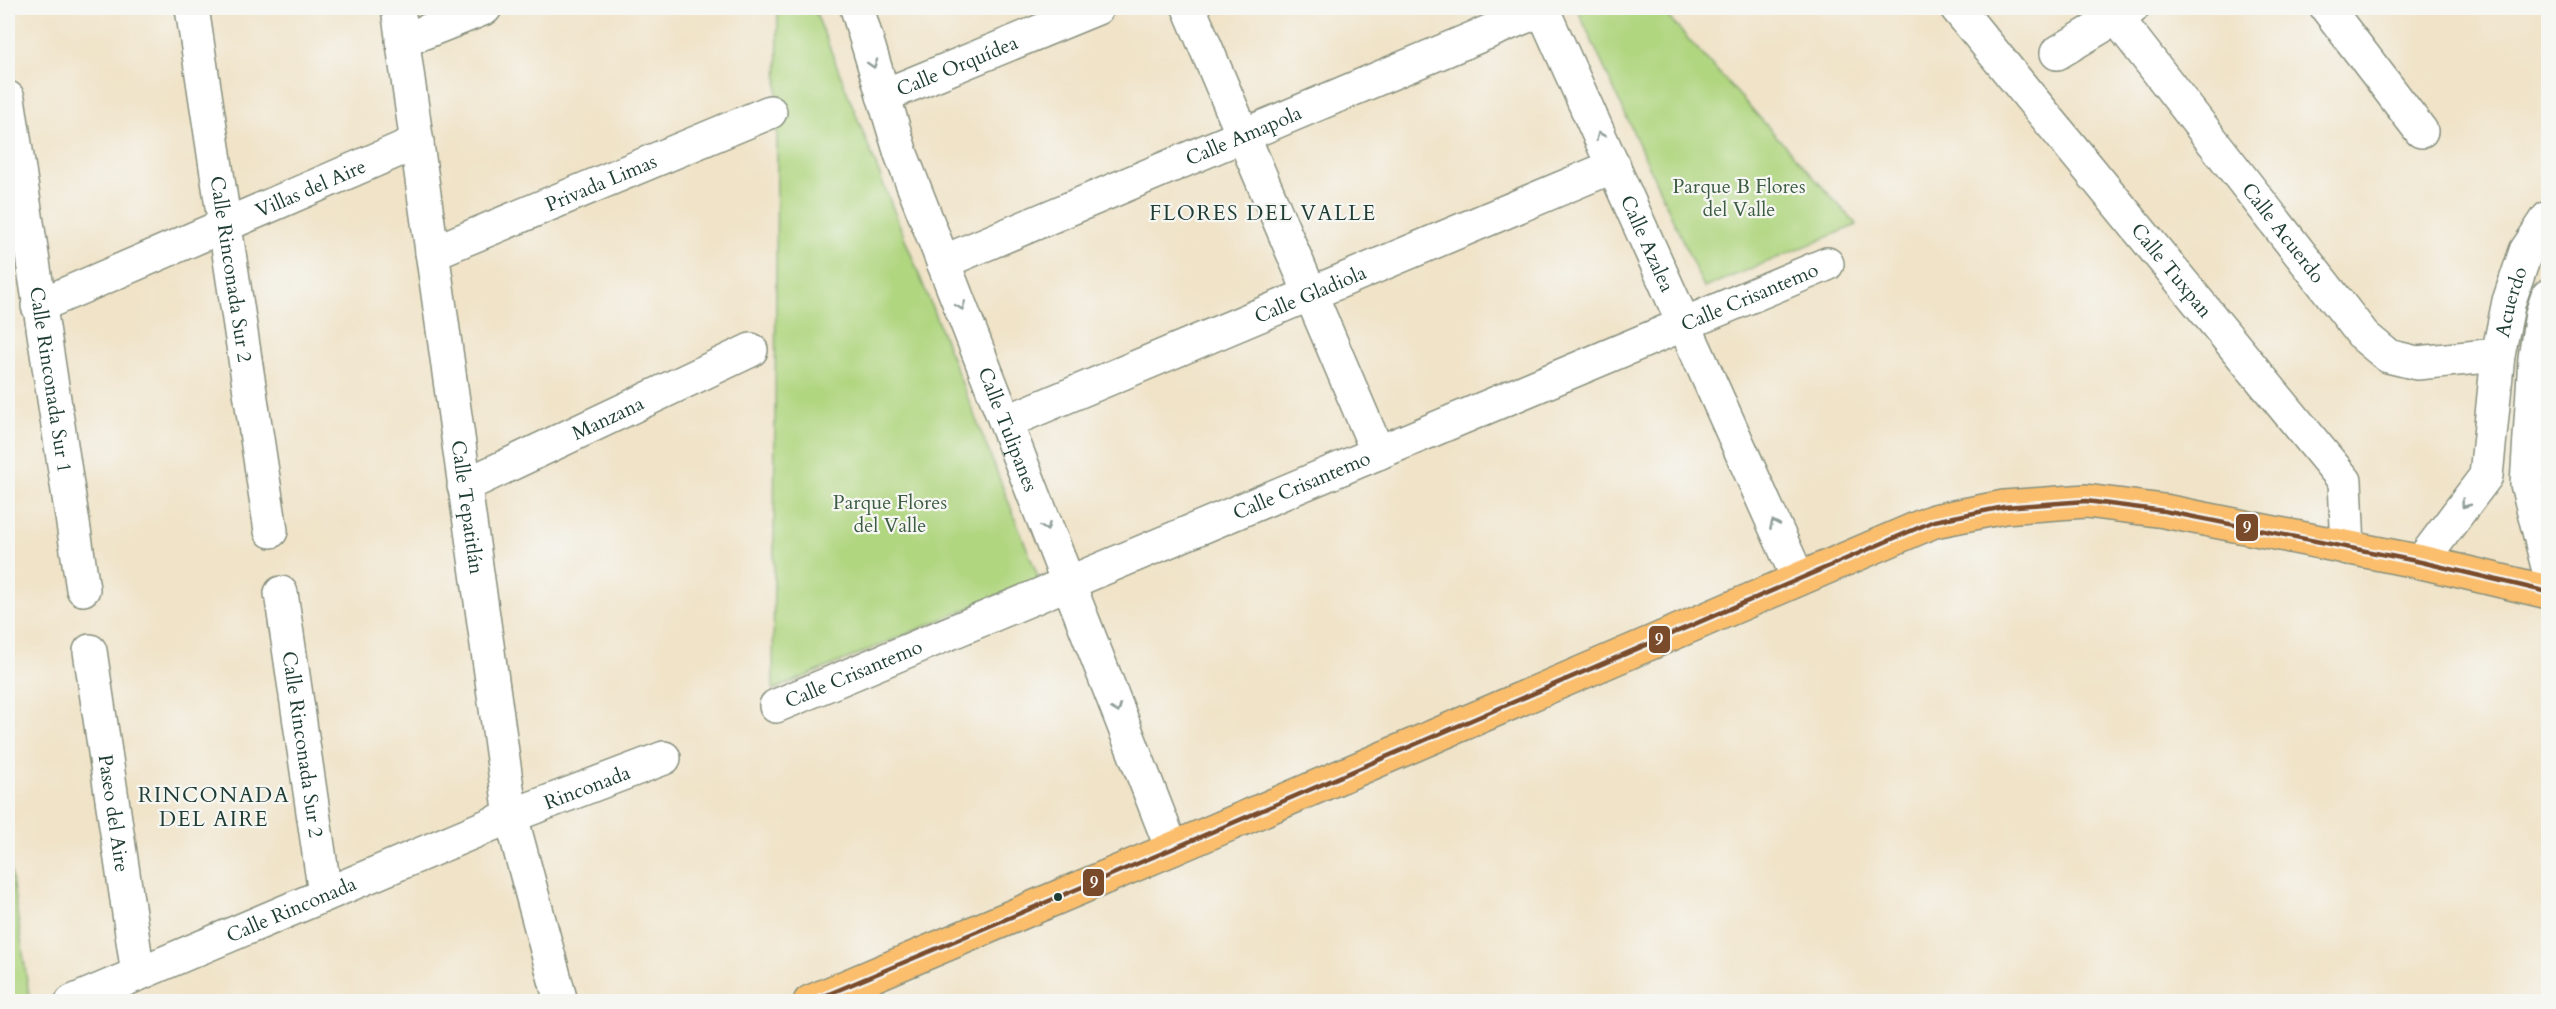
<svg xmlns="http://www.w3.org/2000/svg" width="2556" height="1009" font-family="Cardo,serif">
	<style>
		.green { fill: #b0d680; stroke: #688a5a; stroke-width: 1.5 }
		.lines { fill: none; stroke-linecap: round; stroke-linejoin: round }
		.minor-casing { stroke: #88907e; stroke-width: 36 }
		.primary-casing { stroke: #88907e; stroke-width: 36 }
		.minor { stroke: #fff; stroke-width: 33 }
		.primary { stroke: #fabe6d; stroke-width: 33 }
		.bus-1-casing { stroke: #f6f6f2; stroke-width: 9 }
		.bus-1 { stroke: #7a4b2a; stroke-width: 4.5 }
		.oneway { stroke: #8f9e9a }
		.bus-dot { fill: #1f3d34; stroke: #f6f6f2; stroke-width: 2 }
		.labels { text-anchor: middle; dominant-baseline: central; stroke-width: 4.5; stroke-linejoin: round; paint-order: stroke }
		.street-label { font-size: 20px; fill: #1f3d34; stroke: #f6f6f2 }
		.park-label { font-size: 20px; fill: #3c5c43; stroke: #f6f6f2 }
		.neighbourhood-label { font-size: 21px; letter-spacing: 1.5px; fill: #1f3d34; stroke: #f6f6f2 }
		.line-badge { stroke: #f6f6f2; stroke-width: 2 }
		.badge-label { font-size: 16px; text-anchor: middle; font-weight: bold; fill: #fff }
	</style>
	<rect width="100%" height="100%" fill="#f6f6f2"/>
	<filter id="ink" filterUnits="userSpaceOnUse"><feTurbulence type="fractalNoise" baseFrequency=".0167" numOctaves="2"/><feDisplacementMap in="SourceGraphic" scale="12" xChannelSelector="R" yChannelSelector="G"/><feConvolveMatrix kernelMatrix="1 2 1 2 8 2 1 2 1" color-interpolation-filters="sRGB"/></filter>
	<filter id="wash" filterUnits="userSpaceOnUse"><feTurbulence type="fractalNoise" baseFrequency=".008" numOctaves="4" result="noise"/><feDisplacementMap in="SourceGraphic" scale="24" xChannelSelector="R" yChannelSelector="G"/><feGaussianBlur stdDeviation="1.35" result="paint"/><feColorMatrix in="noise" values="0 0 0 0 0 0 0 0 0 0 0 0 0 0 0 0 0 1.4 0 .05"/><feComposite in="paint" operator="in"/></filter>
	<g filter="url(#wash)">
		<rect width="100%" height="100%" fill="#f0e3c8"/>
		<path class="green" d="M778,8H814L1039,579L773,690Z
			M1577,8H1660L1857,225L1704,288Z
			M8,851L30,1001H8Z"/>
	</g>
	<g filter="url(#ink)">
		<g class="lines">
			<defs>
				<g id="minor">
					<path id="s1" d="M192,8L271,531"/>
					<path id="s2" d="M398,8L511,816L561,1002"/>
					<path id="s3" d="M857,8L901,154L1172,849"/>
					<path d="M1189,8L1378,453"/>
					<path id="s4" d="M1542,8L1798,578"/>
					<path id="s5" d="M1957,8L2345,481L2348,548"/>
					<path d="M2327,8L2421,131"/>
					<path id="s6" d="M2116,17L2364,336L2388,356L2417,363L2498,355"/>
					<path d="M402,41L485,8"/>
					<path d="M2057,53L2132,8"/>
					<path id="s7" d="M883,96L1097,8"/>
					<path id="s8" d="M8,98L83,589"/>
					<path id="s9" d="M432,253L770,112"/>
					<path id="s10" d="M943,262L1543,9"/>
					<path d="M2548,296L2542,314L2535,358L2527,484L2548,567"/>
					<path id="s11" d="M38,306L417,142"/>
					<path id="s12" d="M1006,422L1614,166"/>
					<path id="s13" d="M464,486L751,350"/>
					<path id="s14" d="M2421,562L2486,476L2498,355L2509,301L2526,251L2548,218"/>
					<path id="s15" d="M281,593L325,894"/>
					<path id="s16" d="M90,651L138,974"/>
					<path id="s17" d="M776,706L1827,264"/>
					<path id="s18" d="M72,1002L511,816L664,758"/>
				</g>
				<path id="primary" d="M810,1002L1172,849L1934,521L2004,507L2086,501L2164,511L2421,562L2548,592"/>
			</defs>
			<use href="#minor" class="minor-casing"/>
			<use href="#primary" class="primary-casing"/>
			<use href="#minor" class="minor"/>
			<use href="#primary" class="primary"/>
			<defs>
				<path id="bus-1" d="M810,1002L1172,849L1934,521L2004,507L2086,501L2164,511L2421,562L2548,592"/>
			</defs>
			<use href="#bus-1" class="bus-1-casing"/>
			<use href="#bus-1" class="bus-1"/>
		</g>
		<defs><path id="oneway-chevron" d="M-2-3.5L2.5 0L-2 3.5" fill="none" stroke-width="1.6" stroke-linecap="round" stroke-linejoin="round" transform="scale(1.5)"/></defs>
		<g class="oneway">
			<use href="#oneway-chevron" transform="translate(873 64) rotate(73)"/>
			<use href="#oneway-chevron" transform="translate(1600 136) rotate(-114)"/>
			<use href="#oneway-chevron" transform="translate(961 306) rotate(69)"/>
			<use href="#oneway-chevron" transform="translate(2465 504) rotate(127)"/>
			<use href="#oneway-chevron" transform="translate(1774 524) rotate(-114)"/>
			<use href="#oneway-chevron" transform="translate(1046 527) rotate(69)"/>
			<use href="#oneway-chevron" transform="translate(1117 709) rotate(69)"/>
		</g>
	</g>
	<circle class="bus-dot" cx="1058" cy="897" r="5"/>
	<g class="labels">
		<g class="street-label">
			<text stroke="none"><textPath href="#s7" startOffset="80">Calle Orquídea</textPath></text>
			<text stroke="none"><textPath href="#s10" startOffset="326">Calle Amapola</textPath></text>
			<text stroke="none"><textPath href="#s9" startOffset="183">Privada Limas</textPath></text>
			<text stroke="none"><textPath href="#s11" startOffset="297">Villas del Aire</textPath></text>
			<text stroke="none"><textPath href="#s6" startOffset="273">Calle Acuerdo</textPath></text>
			<text stroke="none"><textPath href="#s4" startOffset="258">Calle Azalea</textPath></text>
			<text stroke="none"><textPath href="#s1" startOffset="264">Calle Rinconada Sur 2</textPath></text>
			<text stroke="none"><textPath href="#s5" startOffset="339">Calle Tuxpan</textPath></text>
			<text stroke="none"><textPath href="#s12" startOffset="330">Calle Gladiola</textPath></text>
			<text stroke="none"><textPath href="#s17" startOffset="1056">Calle Crisantemo</textPath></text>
			<text stroke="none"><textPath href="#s14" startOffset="284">Acuerdo</textPath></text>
			<text stroke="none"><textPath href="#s8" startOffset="285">Calle Rinconada Sur 1</textPath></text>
			<text stroke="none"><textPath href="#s13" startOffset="159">Manzana</textPath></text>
			<text stroke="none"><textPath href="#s3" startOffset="448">Calle Tulipanes</textPath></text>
			<text stroke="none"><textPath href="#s17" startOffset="570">Calle Crisantemo</textPath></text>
			<text stroke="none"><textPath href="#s2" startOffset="504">Calle Tepatitlán</textPath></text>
			<text stroke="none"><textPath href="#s17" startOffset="84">Calle Crisantemo</textPath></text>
			<text stroke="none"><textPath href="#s15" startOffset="153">Calle Rinconada Sur 2</textPath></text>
			<text stroke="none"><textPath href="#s18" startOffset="558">Rinconada</textPath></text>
			<text stroke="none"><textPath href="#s16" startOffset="164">Paseo del Aire</textPath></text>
			<text stroke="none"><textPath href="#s18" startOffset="238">Calle Rinconada</textPath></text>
		</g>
		<g class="park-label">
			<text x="1739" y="186">Parque B Flores<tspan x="1739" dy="23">del Valle</tspan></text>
			<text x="890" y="502">Parque Flores<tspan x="890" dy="23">del Valle</tspan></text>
		</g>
		<g class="neighbourhood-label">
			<text x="1263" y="213">FLORES DEL VALLE</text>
			<text x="214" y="795">RINCONADA<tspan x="214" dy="24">DEL AIRE</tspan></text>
		</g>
	</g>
	<g class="line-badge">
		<rect x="2235" y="513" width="24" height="29" rx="6" fill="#7a4b2a"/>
		<rect x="1648" y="625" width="23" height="29" rx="6" fill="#7a4b2a"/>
		<rect x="1082" y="868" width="23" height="29" rx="6" fill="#7a4b2a"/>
	</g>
	<g class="badge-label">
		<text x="2247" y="533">9</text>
		<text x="1659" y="645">9</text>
		<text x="1094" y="888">9</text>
	</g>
	<rect width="2556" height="1009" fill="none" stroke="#f6f6f2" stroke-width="30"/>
</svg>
